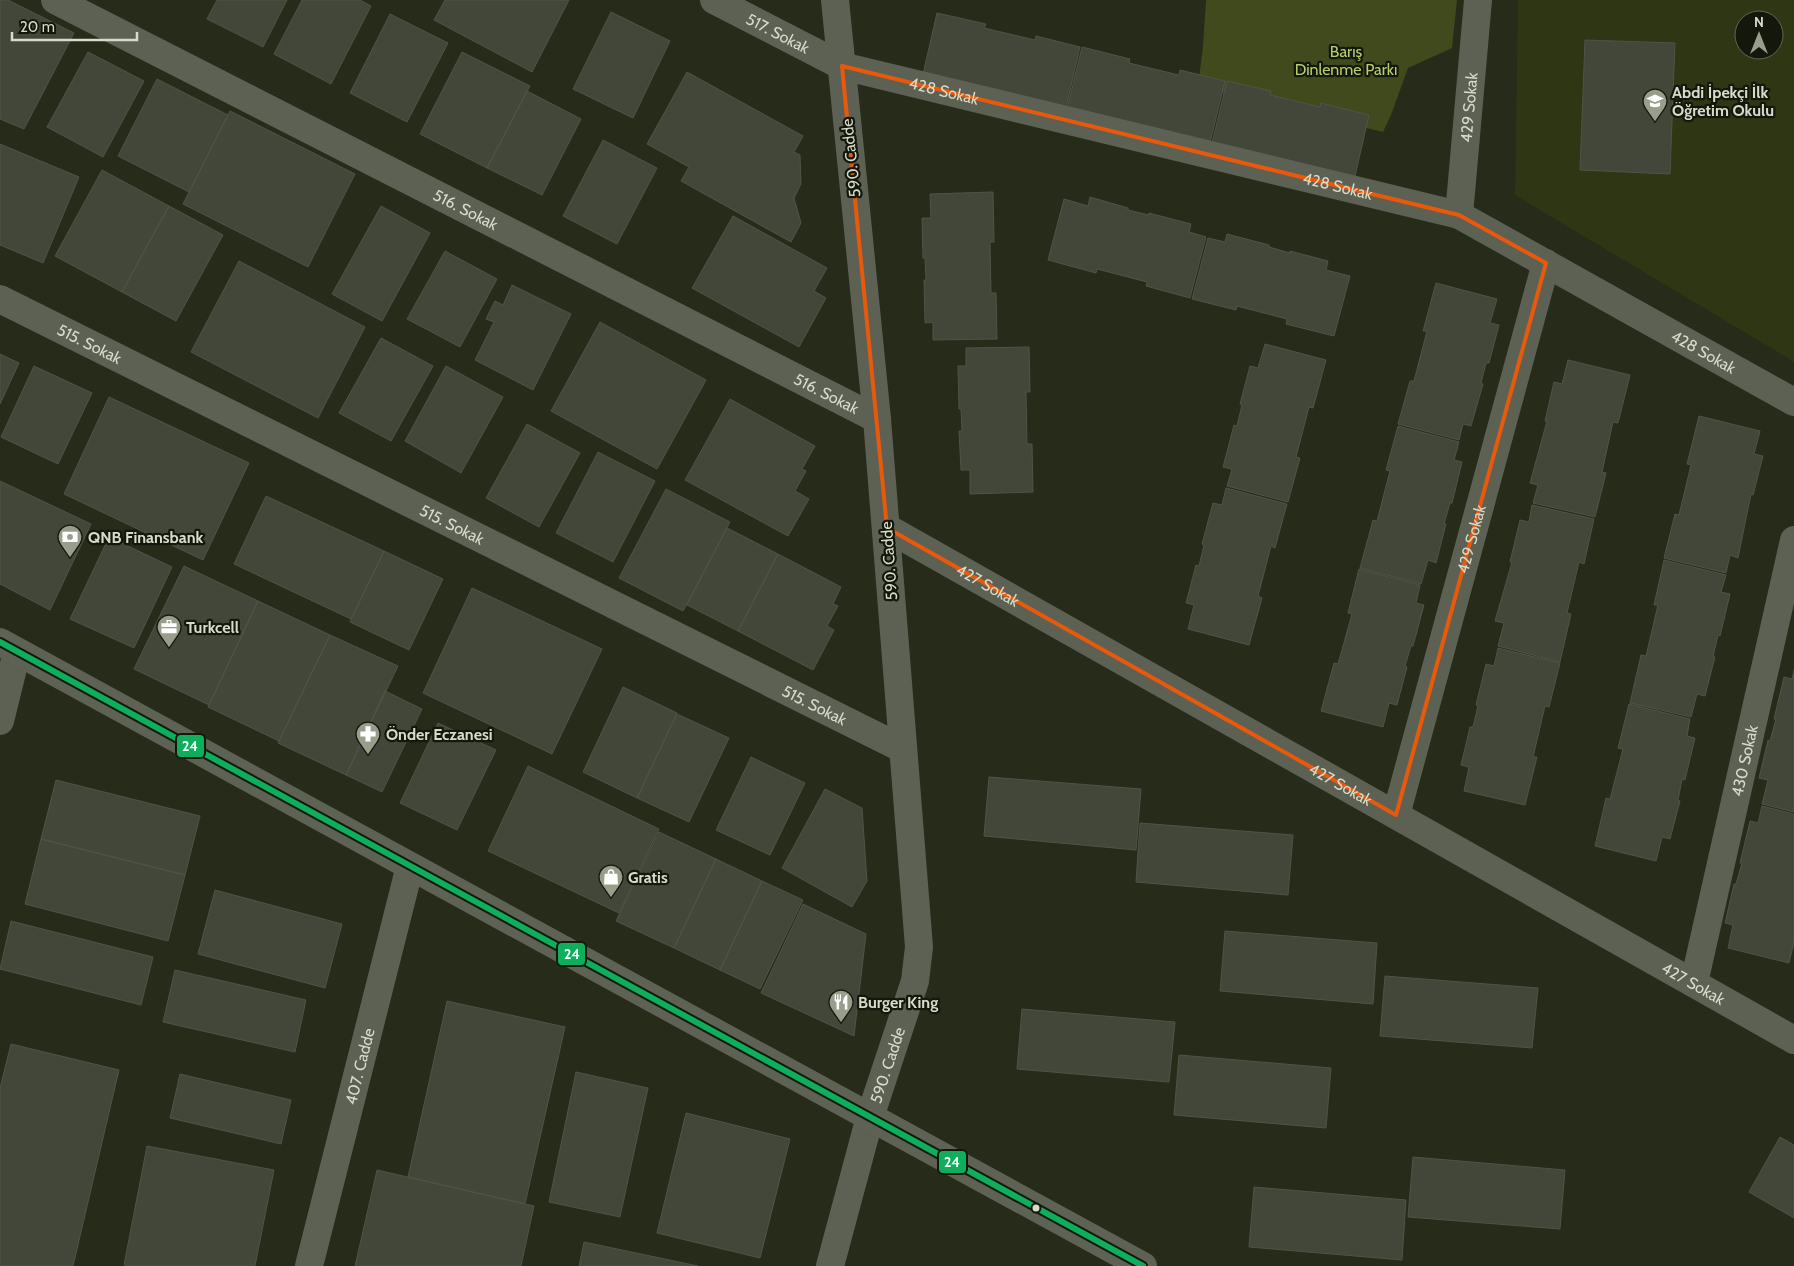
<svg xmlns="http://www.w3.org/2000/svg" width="1794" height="1266" font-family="Cabin,sans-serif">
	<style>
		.built { fill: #2e3614; fill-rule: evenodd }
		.green { fill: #404a1c }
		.building { fill: #43473a; stroke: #505446 }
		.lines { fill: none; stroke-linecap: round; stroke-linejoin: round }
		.minor { stroke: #5d6154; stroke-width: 28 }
		.secondary { stroke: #5d6254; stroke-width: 28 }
		.bus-1-casing { stroke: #14170b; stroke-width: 10 }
		.bus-1 { stroke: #0daf5c; stroke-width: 6 }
		.marked { fill: none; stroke: #e8590c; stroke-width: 4; stroke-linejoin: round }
		.bus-dot { fill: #d7dcca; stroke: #14170b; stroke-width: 2 }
		.labels { text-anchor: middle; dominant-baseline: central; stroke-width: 4.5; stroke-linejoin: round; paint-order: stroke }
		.street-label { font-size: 16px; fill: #d7dcca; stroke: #14170b }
		.park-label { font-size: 16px; fill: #b7ce6c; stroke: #14170b }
		.poi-label { font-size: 16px; font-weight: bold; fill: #d7dcca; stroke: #14170b; text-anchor: start }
		.line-badge { stroke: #14170b; stroke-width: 2 }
		.badge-label { font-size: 14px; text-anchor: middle; font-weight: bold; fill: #fff }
	</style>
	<rect width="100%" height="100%" fill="#262b1a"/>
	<path class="built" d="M1518,0H1794V362L1515,195ZM1744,20H1774V50H1744Z"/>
	<path class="green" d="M1206,0H1457L1452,48L1408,68L1391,115L1383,132L1198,87L1203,46Z"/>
	<path class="building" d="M0,0H8L74,33L24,129L0,119Z
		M217,0H287L263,47L207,19Z
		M302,0H360L371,6L331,84L274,54Z
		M445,0H569L532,72L434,20Z
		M611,12L670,41L633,118L573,89Z
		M937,13L986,24L984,28L1035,40L1036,36L1080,47L1066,108L923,74Z
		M390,14L448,43L407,122L350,93Z
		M1585,40L1675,43L1670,174L1580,170Z
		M1082,47L1130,59L1129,63L1179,75L1180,70L1225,81L1210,143L1067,109Z
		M88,52L144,81L103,157L47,127Z
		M462,52L530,86L487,168L420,134Z
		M687,72L803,136L794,152L800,155L801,184L794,198L801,223L791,242L681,181L689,167L647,144Z
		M157,79L228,115L189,192L118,156Z
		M1227,81L1271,91L1270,95L1320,107L1321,103L1369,115L1355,176L1212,143Z
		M527,91L581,119L542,195L487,168Z
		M230,111L355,174L308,267L183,204Z
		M603,140L657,168L617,244L563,216Z
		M0,144L79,177L43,263L0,245Z
		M102,170L169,206L122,292L55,256Z
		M993,192L994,242H990L991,293H996L997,339L933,340V322L925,323L924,280H926L925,258H923L922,218H931L930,194Z
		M1090,197L1128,208V210L1149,215V213L1191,224L1189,232L1206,237L1190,298L1146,286L1147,282L1097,269L1096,273L1048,260L1064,199L1088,206Z
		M169,206L223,235L176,321L122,292Z
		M381,206L430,233L382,321L332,294Z
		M733,216L827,268L814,291L826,298L799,347L692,288Z
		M1227,234L1269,245V247L1290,253V251L1328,261L1326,270L1350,276L1334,336L1286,324L1287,319L1237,306L1236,310L1192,299L1208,238L1225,242Z
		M445,251L497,279L460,347L407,319Z
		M239,261L365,327L318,418L191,352Z
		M1436,283L1497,299L1490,323L1499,325L1489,363H1486L1481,383L1483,384L1471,426L1463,424L1459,440L1398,424L1410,381H1414L1427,331H1423Z
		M512,285L571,314L533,390L475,360L494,322L486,319L495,301L503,305Z
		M600,322L706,380L657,469L551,411Z
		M381,338L433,366L391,441L339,413Z
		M1265,344L1326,360L1313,408L1309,407L1296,457L1300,458L1288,502L1227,486L1232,469L1223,467L1234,425L1237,426L1242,405L1240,404L1250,366L1258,368Z
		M1029,347L1030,392H1026L1027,444H1032L1033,492L970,494V470H961L959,431H962L961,409H959L958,366H966V348Z
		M0,354L19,363L0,404Z
		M1568,360L1630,375L1618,423L1613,422L1602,472L1606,473L1595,517L1533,503L1538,485L1530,483L1547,421H1545L1554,382L1562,384Z
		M34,366L92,393L58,464L1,437Z
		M446,366L503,397L461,473L405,441Z
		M109,397L249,463L203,560L64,494Z
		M730,399L815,446L802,469L806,471L795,491L809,499L788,536L685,480Z
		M1699,416L1760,431L1754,454L1763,456L1753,495L1751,494L1738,558L1730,555L1726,573L1664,558L1675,514L1679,515L1691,465L1687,464Z
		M527,424L580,453L539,527L486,498Z
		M1398,426L1459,442L1454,460L1462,462L1452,503H1450L1444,524H1446L1436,563L1428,560L1421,584L1360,568L1373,520L1377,521L1390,471L1386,470Z
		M598,452L655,481L613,562L556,533Z
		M0,481L91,524L50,610L0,584Z
		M1226,488L1287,504L1275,548L1271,546L1258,596L1262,598L1249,645L1188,629L1194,605L1186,603L1196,565L1199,566L1204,545L1202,544L1213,503L1222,505Z
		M666,489L730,522L683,611L619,578Z
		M266,496L384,551L351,619L234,564Z
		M1532,505L1594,519L1584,564L1579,562L1567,613L1571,614L1560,662L1498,646L1504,623L1495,621L1512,562H1510L1520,520L1529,522Z
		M727,528L778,554L738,631L687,605Z
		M109,537L172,567L134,648L70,619Z
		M384,551L443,579L409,650L350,622Z
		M778,554L841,587L833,604L838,606L827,626L834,630L813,670L738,631Z
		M1664,560L1726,575L1721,592L1730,594L1720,636L1718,635L1713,657H1715L1705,696L1697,694L1691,717L1630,703L1641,655L1646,656L1658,605H1654Z
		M184,566L258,601L209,705L134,669Z
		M1359,569L1420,585L1416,603L1424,605L1413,646H1411L1405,666L1407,667L1397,705L1389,703L1383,727L1321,711L1334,663L1338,664L1352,614L1348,613Z
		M472,588L602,649L552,754L423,693Z
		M258,601L330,635L279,741L208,707Z
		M330,635L398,666L346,775L278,743Z
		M1498,648L1560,663L1549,707L1545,706L1533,757H1537L1525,805L1464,791L1469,767L1461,765L1470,727H1473L1478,706L1476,705L1486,664L1494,666Z
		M1794,670V812L1762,804L1768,780L1759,778L1768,740L1770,741L1776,719H1774L1784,677L1792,679Z
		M623,687L677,713L637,798L583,772Z
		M385,691L422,709L382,792L346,775Z
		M1629,704L1690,719L1687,736L1695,738L1685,780L1682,779L1678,800L1680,801L1670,839L1662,837L1656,861L1595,846L1606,798L1610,799L1623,749L1618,748Z
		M677,714L729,738L689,822L637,798Z
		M438,723L496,750L457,830L400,803Z
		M751,757L805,783L770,855L716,830Z
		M528,766L659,829L619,913L488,851Z
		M989,777L1141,789L1136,850L984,836Z
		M56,780L200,816L185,875L41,839Z
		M825,789L862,808L867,881L852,907L782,868Z
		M1762,806L1794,814V942L1789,963L1728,948L1733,925L1725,923L1734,884H1736L1742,863H1740L1750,821L1758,823Z
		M1140,823L1293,835L1288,895L1136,882Z
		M659,832L716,859L674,948L616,921Z
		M41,839L185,875L168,941L25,904Z
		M716,859L762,881L720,970L674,948Z
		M762,881L803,900L760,989L720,970Z
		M215,890L342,924L325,988L198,954Z
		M803,904L866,934L854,1036L761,993Z
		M11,921L153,957L141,1005L0,969Z
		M1225,931L1377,943L1373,1004L1220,991Z
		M175,970L306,1000L295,1052L163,1022Z
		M1385,976L1538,988L1532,1048L1380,1036Z
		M447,1001L565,1027L525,1204L408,1177Z
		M1022,1009L1175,1022L1169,1082L1017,1069Z
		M11,1044L119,1070L73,1266H0V1088Z
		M1179,1055L1331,1068L1326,1128L1174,1115Z
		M576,1072L648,1088L620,1217L549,1202Z
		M180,1074L291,1100L281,1144L170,1118Z
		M686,1113L790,1139L760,1258L657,1233Z
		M1780,1137L1794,1145V1218L1749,1192Z
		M147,1146L274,1170L255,1266H131L124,1265Z
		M1413,1157L1565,1170L1560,1229L1408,1217Z
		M377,1170L534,1206L521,1266H355Z
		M1254,1187L1406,1200L1402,1260L1249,1247Z
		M584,1242L698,1266H579Z"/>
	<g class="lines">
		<g class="minor">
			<path id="s1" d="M55,0L877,419"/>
			<path id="s2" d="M714,0L842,66L1459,215L1794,402"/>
			<path id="s3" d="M1459,215L1478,0"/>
			<path id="s4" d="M0,299L903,749"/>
			<path id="s5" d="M887,528L1794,1040"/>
			<path d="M0,721L17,652"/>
			<path id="s6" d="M1396,815L1546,263"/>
			<path id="s7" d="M1694,983L1794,540"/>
			<path id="s8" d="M309,1266L410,866"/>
			<path id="s9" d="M830,1266L870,1117L915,981L919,947L877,419L835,0"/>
		</g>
		<path class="secondary" d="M0,642L1143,1266"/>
		<defs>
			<path id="bus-1" d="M0,642L1143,1266"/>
		</defs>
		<use href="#bus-1" class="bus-1-casing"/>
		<use href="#bus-1" class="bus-1"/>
	</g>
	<path class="marked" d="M842,66L1459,215L1546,263L1396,815L887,528Z"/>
	<defs>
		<symbol id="school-pin" viewBox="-11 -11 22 30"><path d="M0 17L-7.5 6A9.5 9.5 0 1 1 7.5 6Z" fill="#999e8c" stroke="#14170b"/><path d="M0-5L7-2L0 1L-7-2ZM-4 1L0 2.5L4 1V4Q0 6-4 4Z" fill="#fff"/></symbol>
		<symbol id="bank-pin" viewBox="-11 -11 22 30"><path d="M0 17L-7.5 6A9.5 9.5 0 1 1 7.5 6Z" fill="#999e8c" stroke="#14170b"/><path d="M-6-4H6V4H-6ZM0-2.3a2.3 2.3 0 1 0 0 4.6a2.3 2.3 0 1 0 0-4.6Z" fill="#fff"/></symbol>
		<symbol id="office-pin" viewBox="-11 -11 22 30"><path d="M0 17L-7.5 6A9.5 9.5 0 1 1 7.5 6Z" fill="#999e8c" stroke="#14170b"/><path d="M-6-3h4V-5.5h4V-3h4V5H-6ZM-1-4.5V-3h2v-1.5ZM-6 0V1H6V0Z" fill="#fff"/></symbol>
		<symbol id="pharmacy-pin" viewBox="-11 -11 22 30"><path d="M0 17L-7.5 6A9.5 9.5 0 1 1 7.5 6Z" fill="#999e8c" stroke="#14170b"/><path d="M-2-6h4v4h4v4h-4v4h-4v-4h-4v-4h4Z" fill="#fff"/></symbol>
		<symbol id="shop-pin" viewBox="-11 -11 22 30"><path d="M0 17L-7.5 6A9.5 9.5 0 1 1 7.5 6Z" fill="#999e8c" stroke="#14170b"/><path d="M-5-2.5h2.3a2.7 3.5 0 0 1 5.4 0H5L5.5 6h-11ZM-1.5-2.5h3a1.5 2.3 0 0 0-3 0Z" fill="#fff"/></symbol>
		<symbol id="restaurant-pin" viewBox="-11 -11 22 30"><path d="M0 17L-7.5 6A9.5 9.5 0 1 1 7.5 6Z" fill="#999e8c" stroke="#14170b"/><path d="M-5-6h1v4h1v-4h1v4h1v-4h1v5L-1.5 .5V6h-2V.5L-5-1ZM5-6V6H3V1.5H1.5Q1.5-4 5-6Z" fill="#fff"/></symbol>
	</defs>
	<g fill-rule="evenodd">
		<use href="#school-pin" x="1641" y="87" width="28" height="38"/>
		<use href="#bank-pin" x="56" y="523" width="28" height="38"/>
		<use href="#office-pin" x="155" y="613" width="28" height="38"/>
		<use href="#pharmacy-pin" x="354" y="720" width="28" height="38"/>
		<use href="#shop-pin" x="597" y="863" width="28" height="38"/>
		<use href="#restaurant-pin" x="827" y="988" width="28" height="38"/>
	</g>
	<circle class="bus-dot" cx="1036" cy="1208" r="4.5"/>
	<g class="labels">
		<g class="street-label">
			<text stroke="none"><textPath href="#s2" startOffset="72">517. Sokak</textPath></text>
			<text stroke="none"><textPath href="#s2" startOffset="249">428 Sokak</textPath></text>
			<text stroke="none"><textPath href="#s3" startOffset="108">429 Sokak</textPath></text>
			<text transform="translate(851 158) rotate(-96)">590. Cadde</text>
			<text stroke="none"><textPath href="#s2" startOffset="654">428 Sokak</textPath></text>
			<text stroke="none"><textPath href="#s1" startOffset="461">516. Sokak</textPath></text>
			<text stroke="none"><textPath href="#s4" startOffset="100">515. Sokak</textPath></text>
			<text stroke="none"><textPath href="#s2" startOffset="1059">428 Sokak</textPath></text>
			<text stroke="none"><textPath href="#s1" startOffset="866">516. Sokak</textPath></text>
			<text stroke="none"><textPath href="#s4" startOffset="505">515. Sokak</textPath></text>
			<text stroke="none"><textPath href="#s6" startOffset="286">429 Sokak</textPath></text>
			<text transform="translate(889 561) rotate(-94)">590. Cadde</text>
			<text stroke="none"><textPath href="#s5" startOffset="116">427 Sokak</textPath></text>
			<text stroke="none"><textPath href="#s4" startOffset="910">515. Sokak</textPath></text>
			<text stroke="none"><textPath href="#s7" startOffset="228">430 Sokak</textPath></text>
			<text stroke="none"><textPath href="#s5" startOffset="521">427 Sokak</textPath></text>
			<text stroke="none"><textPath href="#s5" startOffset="926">427 Sokak</textPath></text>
			<text stroke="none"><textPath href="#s8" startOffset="206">407. Cadde</textPath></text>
			<text stroke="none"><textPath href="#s9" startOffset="209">590. Cadde</textPath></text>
		</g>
		<g class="park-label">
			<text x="1346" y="51">Barış<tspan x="1346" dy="18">Dinlenme Parkı</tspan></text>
		</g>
		<g class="poi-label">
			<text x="1672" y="92">Abdi İpekçi İlk<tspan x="1672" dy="18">Öğretim Okulu</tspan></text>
			<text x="88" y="537">QNB Finansbank</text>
			<text x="186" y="627">Turkcell</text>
			<text x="386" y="734">Önder Eczanesi</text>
			<text x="628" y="877">Gratis</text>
			<text x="858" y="1002">Burger King</text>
		</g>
	</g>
	<g class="line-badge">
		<rect x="176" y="734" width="29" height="24" rx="5" fill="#0daf5c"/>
		<rect x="557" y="942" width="29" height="24" rx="5" fill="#0daf5c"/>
		<rect x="938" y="1150" width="29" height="24" rx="5" fill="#0daf5c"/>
	</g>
	<g class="badge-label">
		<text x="190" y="751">24</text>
		<text x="572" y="959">24</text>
		<text x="952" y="1167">24</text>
	</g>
	<g transform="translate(1759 35)"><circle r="24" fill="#14170b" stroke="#626657"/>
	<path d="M0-4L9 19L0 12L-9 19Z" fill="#999e8c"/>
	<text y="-8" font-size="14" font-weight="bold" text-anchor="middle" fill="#d7dcca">N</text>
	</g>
	<path d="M12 32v8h125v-8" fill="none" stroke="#d7dcca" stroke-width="2.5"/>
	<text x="20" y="32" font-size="15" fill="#d7dcca" stroke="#14170b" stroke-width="4" paint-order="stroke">20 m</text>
</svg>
